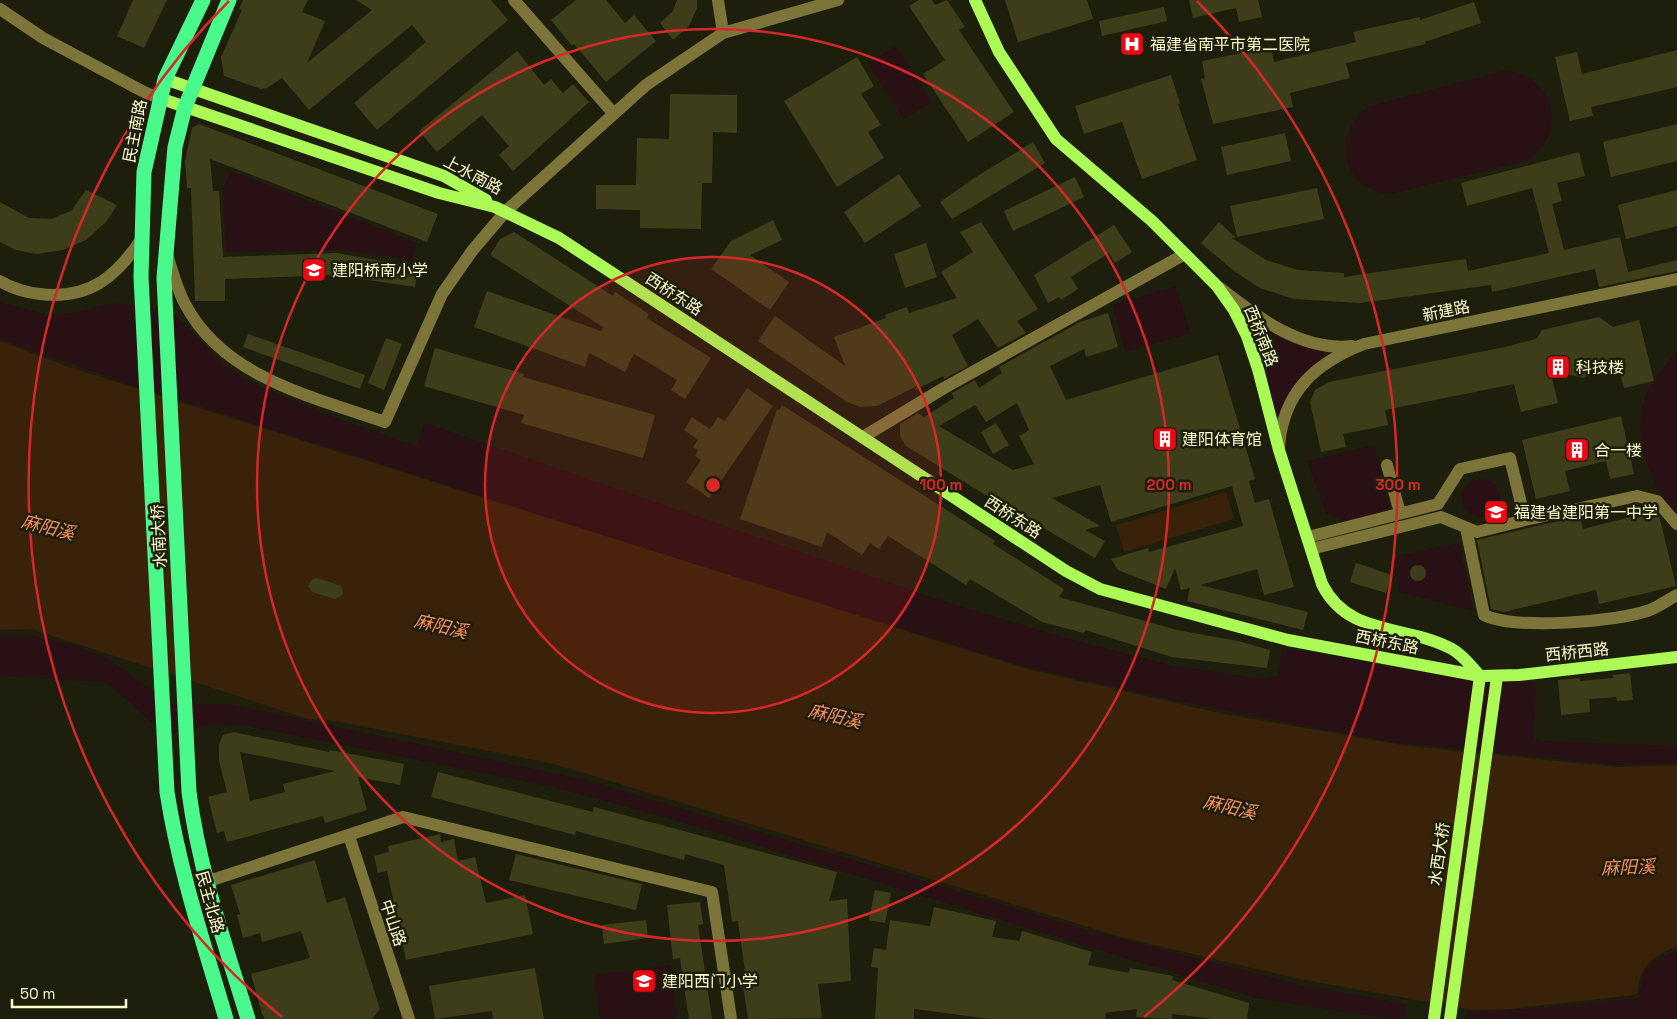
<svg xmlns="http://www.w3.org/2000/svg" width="1677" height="1019" font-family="'Space Grotesk','Noto Sans SC',sans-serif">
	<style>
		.green { fill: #281014 }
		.water { fill: #3a210a }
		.building { fill: #3d3e19; fill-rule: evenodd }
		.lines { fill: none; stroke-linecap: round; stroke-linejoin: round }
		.minor { stroke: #7c7439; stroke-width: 12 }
		.major { stroke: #acfa56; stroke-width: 12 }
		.highway { stroke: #4af98b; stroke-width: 15 }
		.ring { fill: none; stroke: #d62828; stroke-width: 2.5 }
		.labels { text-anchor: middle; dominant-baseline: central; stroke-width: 5; stroke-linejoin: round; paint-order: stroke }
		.poi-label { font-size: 16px; fill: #fdfccb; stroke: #1e1e0d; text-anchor: start }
		.street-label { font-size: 16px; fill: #fdfccb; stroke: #1e1e0d }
		.water-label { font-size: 18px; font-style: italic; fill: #fa8e5d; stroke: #1e1e0d }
		.centre { fill: #d62828; stroke: #1e1e0d; stroke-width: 2.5 }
		.ring-label { font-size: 15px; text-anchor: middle; font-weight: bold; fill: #d62828; stroke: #1e1e0d; stroke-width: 5; stroke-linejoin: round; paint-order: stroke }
	</style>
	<rect width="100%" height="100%" fill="#1e1e0d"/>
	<path class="green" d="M896,46L932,102L904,119L868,63Z
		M1507,70C1557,80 1568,132 1527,161L1390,194C1340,189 1330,134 1370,106Z
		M231,171L417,243L411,259L339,250L226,252L223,189Z
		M1176,286L1190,333L1126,352L1112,305Z
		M0,302L47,315L78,312L113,303L171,311L224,365L254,384L339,419L416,446L425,423L940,600L1062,637L1174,666L1263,679L1277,676L1283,648L1450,677L1499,681L1523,679L1536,683L1534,738L1541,741L1677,746V763L1617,765L1391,742L1182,702L1023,666L689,562L136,386L14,344L0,338Z
		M1246,315L1325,350L1326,352L1304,373L1279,413L1276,414L1243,316Z
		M1677,352V515C1651,486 1632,440 1644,400C1651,381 1664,367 1677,352Z
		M1374,445L1390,510L1347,521L1326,514L1307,461Z
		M1462 498a19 19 0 1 1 38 0a19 19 0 1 1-38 0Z
		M1459,543L1473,611L1399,592L1392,557Z
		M0,636H33L70,644L107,658L173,705L229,704L586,780L1091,931L1301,985L1407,1004L1405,1018L1392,1019L1256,998L675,820L554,787L243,725L205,726L170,734C144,722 129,696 103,682L0,676Z
		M1677,950V1019H1466L1467,1012L1542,1008L1639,998L1643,974L1652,962Z
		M671,965L677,1019H600L594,975Z"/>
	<path class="water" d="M0,341L69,367L1027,669L1220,713L1408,746L1617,767L1677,765V946C1654,956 1639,965 1638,992L1635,995L1509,1009L1474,1010L1299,979L1121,937L554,764L335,721L308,719L31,629L0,630Z
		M1226,492L1234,519L1124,552L1116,525Z"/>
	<path class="building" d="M133,0H167L144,48L117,36Z
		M243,0H308L302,12L325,21L307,63L372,10L356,0H491L508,20L377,130L354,103L426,42L412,25L309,110L282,78L267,88L261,89L224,76L221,57L242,10L239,9Z
		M576,0H606L625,23L634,15L656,41L606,82L574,44L572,46L551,20Z
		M677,0H697V8L689,26L673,40L660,23L673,11Z
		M919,0H932L935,5L947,0L965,27L959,30L1014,112L968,142L923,74L945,60L909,6Z
		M1005,0H1087L1093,19L1018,42Z
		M1189,0H1258L1262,17L1239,22L1236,8L1193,18Z
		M1474,2L1481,23L1425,42L1426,44L1346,63L1350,78L1290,93L1293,107L1213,124L1201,79L1205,78L1202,61L1271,47L1274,62L1356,42L1353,32L1420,17V20Z
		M1164,7L1167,21L1102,36L1099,21Z
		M1677,50V87L1591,107L1593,116L1570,121L1555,57L1577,52L1582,74Z
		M517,51L544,85L551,79L563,93L573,84L589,102L513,171L499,155L509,146L482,115L437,152L419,131Z
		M857,57L874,86L861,94L881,125L868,132L884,158L837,187L784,101Z
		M1171,75L1180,103L1178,104L1197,160L1142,179L1122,122L1084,134L1075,106Z
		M670,94L737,95V133L713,132L712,183H702L701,229L640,228V210L596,209V185H636L637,138L669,139Z
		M199,124L438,214L427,242L210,159L213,191H219L223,257L336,253L418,267L415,287L334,275L225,279V301H195L191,188H187L185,161L192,128Z
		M1677,124V161L1611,177L1603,142Z
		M1285,133L1291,161L1227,175L1221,147Z
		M1033,142L1045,163L952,219L940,202L979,175Z
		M1579,152L1585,176L1557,183L1562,201L1552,204L1564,250L1620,237L1628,272L1677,260V271L1599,287L1595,269L1492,292L1491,285L1360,303L1294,299L1260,288L1234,271L1201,243L1219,222L1235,237L1232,238L1266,260L1298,270L1344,273V277L1466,259L1468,271L1549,253L1532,188L1467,206L1461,183Z
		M899,174L921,206L865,243L844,212Z
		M1075,177L1084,197L1013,231L1004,211Z
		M1317,188L1324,219L1237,237L1230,206Z
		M86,190L117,205L107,221L86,240L63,250L37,254L16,250L0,242V202L29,218L51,219L71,211Z
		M1677,190V226L1626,239L1618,205Z
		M773,220L782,240L750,255L789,282L770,310L711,269L731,241Z
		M981,222L1038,309L1017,321L1026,333L998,348L978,319L952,335L968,366L944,379L943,376L915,390L917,386L877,406L860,407L847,402L758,341L775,316L845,366L834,337L886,318L885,315L907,307L909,313L957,298L941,272L973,252L960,232Z
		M1114,225L1132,252L1115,263L1109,253L1071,277L1078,289L1061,300L1059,297L1048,303L1034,275Z
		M514,232L613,296L615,292L649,314L647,318L711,358L685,399L671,390L677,380L634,354L625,372L589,353L585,367L474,327L487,291L601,331L603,327L490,255L500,239Z
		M926,243L937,277L905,288L894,254Z
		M1108,313L1118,347L1086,357L1084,349L1050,366L1066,400L1218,355L1255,479L1249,481L1255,503L1269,499L1294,587L1264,595L1257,569L1200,585L1308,612L1303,630L1187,601L1190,588L1181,590L1175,568L1166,589L1118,570L1111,559L1148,548L1149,552L1243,526L1232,486L1111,522L1100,485L1052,498L1100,526L1085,530L1105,541L1095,558L1038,525L1037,527L906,446L900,436V424L918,413L924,417L954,398L952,393L975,380L979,388L1002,373L999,367L1080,322ZM1017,403L1029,430L1019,436L1034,464L1013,470L939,426L975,405L986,422Z
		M1599,317L1613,327L1639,320L1654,381L1624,388L1618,364L1594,370L1584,378L1571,375L1552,379L1558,403L1521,412L1514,384L1385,410L1388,425L1343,434L1346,447L1321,452L1310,402L1315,390L1329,382L1505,347L1536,339L1542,330Z
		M248,334L365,375L360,389L243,347Z
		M386,338L402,344L384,390L368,383Z
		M435,348L524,374L523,377L655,415L643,458L521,423L524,415L424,386Z
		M747,388L773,406L709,498L686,482L701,460L695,456L698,450L693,447L698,440L684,430L692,417L710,429L718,417L725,421Z
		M782,405L939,505L995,541L993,544L1064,589L1059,597L1177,630L1238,641L1270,650L1267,668L1172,657L1085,630L1084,633L1042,622L970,579L966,585L888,536L879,549L870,543L862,555L827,532L822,547L740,519L777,409L779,410Z
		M1621,416L1634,474L1610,479L1606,461L1565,471L1570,491L1536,499L1522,440Z
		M996,423L1009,445L993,454L981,432Z
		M1655,511L1659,515L1676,586L1599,604L1596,590L1504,612L1491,609L1477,540L1580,516L1583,529Z
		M1356,563L1392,575L1386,593L1350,582Z
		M1410 573a8 8 0 1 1 16 0a8 8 0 1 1-16 0Z
		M317,578L342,586L343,594L335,599L312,592L308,586L312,579Z
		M1630,673L1633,700L1617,701L1616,697L1589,699L1590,712L1561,715L1558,680L1580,678V681L1613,678V675Z
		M234,732L329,752L330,750L404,764L400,785L358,777L367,810L325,823L323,816L227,842L224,831L217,833L208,797L227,792L219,761V745L223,735ZM240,752L335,771L283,784L285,792L250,801Z
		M438,772L593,812L594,807L837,872L829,901L847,899L851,981L818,984L822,1018L748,1019L743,986L747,985L738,921L732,922L724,865L685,854L684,860L576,831L575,835L431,797Z
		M440,834L441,842L454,839L458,861L475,857L486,903L525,895L533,934L406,960L387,871L378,873L374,856L389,852L388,846Z
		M516,854L642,884L636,910L509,880Z
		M315,860L327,903L345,897L380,1009L372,1019H265L262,1014L251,974L310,958L301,931L262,942L260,933L243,938L237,915L240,914L231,885Z
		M875,890L891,893L885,923L869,920Z
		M700,902L703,924L698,925L712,1019H689L680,958L673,959L667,905Z
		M934,907L996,921L992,937L1019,941L1022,931L1092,952L1088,965L1129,973L1130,968L1173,976L1172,980L1249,1003L1247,1019H1214L1172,1014V1019L1136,1017L1137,1009L1105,1013L1106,1019H991L914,1009V1019H875L878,968L871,967L874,948L886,950L890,920L930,926Z
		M646,920L648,938L604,944L602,925Z
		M535,968L544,1019H493L492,1011L435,1019L429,986Z"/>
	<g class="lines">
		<path class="minor" d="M514,0L614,114
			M718,0L723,33
			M0,9L43,38L144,92L159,98
			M167,254C172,271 177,289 185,304C224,378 313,397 385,422L442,294L472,251L506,211L646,85L723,33L838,0
			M0,281C11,288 27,293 40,294C90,300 117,276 143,237
			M1220,288C1257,317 1302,352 1352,346
			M863,437L944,388L1185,254
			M1279,447C1283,392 1315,363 1364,344L1677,279
			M1387,465L1400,513
			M1525,520L1637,496L1657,501L1677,524
			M1466,528L1484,615C1515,630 1617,622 1650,610C1659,606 1668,600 1677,595
			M1308,537L1438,504L1460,469L1510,458L1525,520L1477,532L1441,517L1311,549
			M349,836L409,1019
			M206,882L403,817L712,892L731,1019"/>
		<path class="major" d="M975,0L999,52L1056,139L1152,221L1217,286L1234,310L1247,336L1258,369L1279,450L1322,584C1348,637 1406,624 1452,649C1463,655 1471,666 1480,676
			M165,79L444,176L486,200
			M159,98L439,193L495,207L559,238L1066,571L1100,589L1288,640L1480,676L1519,675L1677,657
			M1434,1019L1480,676
			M1450,1019L1497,677"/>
		<path class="highway" d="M203,0L165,79L144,172L141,277L167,792C179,870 204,944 226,1019
			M229,0L185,107L175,147L164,278L189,792C199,870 225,944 248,1019"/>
	</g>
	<circle cx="713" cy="485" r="228" fill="#d62828" fill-opacity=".12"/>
	<g class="ring">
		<circle cx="713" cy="485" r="228"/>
		<circle cx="713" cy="485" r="456"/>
		<path d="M282 1017A685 685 0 0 1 229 1M1197 1A685 685 0 0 1 1144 1017"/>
	</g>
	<defs>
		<symbol id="hospital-square" viewBox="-11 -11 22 22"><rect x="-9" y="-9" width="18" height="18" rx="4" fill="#ee0713" stroke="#1e1e0d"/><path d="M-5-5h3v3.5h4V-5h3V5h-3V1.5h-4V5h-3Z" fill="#fff"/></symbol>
		<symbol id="school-square" viewBox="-11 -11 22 22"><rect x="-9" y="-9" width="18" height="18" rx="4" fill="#ee0713" stroke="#1e1e0d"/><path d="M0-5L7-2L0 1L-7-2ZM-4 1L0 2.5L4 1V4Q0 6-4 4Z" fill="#fff"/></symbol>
		<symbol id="building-square" viewBox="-11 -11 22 22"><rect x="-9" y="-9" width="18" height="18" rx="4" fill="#ee0713" stroke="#1e1e0d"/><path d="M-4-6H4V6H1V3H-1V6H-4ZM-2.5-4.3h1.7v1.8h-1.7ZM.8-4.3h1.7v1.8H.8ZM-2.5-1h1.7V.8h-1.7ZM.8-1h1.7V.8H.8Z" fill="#fff"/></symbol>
	</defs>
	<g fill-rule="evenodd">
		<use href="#hospital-square" x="1118" y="30" width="28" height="28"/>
		<use href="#school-square" x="300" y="256" width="28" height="28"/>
		<use href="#building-square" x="1544" y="353" width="28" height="28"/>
		<use href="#building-square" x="1151" y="425" width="28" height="28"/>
		<use href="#building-square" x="1563" y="436" width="28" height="28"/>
		<use href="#school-square" x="1482" y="498" width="28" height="28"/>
		<use href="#school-square" x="630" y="967" width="28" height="28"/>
	</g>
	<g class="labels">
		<g class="poi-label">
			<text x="1150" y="44">福建省南平市第二医院</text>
			<text x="332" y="270">建阳桥南小学</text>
			<text x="1576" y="367">科技楼</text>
			<text x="1182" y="439">建阳体育馆</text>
			<text x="1594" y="450">合一楼</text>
			<text x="1514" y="512">福建省建阳第一中学</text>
			<text x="662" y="981">建阳西门小学</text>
		</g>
		<g class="street-label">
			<text transform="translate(135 131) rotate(-79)">民主南路</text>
			<text transform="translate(473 175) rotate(28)">上水南路</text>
			<text transform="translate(674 294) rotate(33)">西桥东路</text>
			<text transform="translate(1446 311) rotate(-12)">新建路</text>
			<text transform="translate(1261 336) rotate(68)">西桥南路</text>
			<text transform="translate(1013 517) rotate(33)">西桥东路</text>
			<text transform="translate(159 536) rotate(-93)">水南大桥</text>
			<text transform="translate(1387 642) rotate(11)">西桥东路</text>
			<text transform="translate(1577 652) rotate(-6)">西桥西路</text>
			<text transform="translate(1439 854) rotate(-82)">水西大桥</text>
			<text transform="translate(210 902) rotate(74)">民主北路</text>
			<text transform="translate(393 923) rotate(71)">中山路</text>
		</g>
		<g class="water-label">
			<text transform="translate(48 527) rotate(14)">麻阳溪</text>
			<text transform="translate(441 626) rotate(13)">麻阳溪</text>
			<text transform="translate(835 716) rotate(13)">麻阳溪</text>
			<text transform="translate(1230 807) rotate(13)">麻阳溪</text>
			<text transform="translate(1628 867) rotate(-2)">麻阳溪</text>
		</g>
	</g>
	<circle cx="713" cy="485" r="8" class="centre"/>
	<g class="ring-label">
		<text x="941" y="490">100 m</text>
		<text x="1169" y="490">200 m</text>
		<text x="1398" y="490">300 m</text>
	</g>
	<path d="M12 999v8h114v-8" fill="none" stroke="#fdfccb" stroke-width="2.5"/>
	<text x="20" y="999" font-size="15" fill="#fdfccb" stroke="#1e1e0d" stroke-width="4" paint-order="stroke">50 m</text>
</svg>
